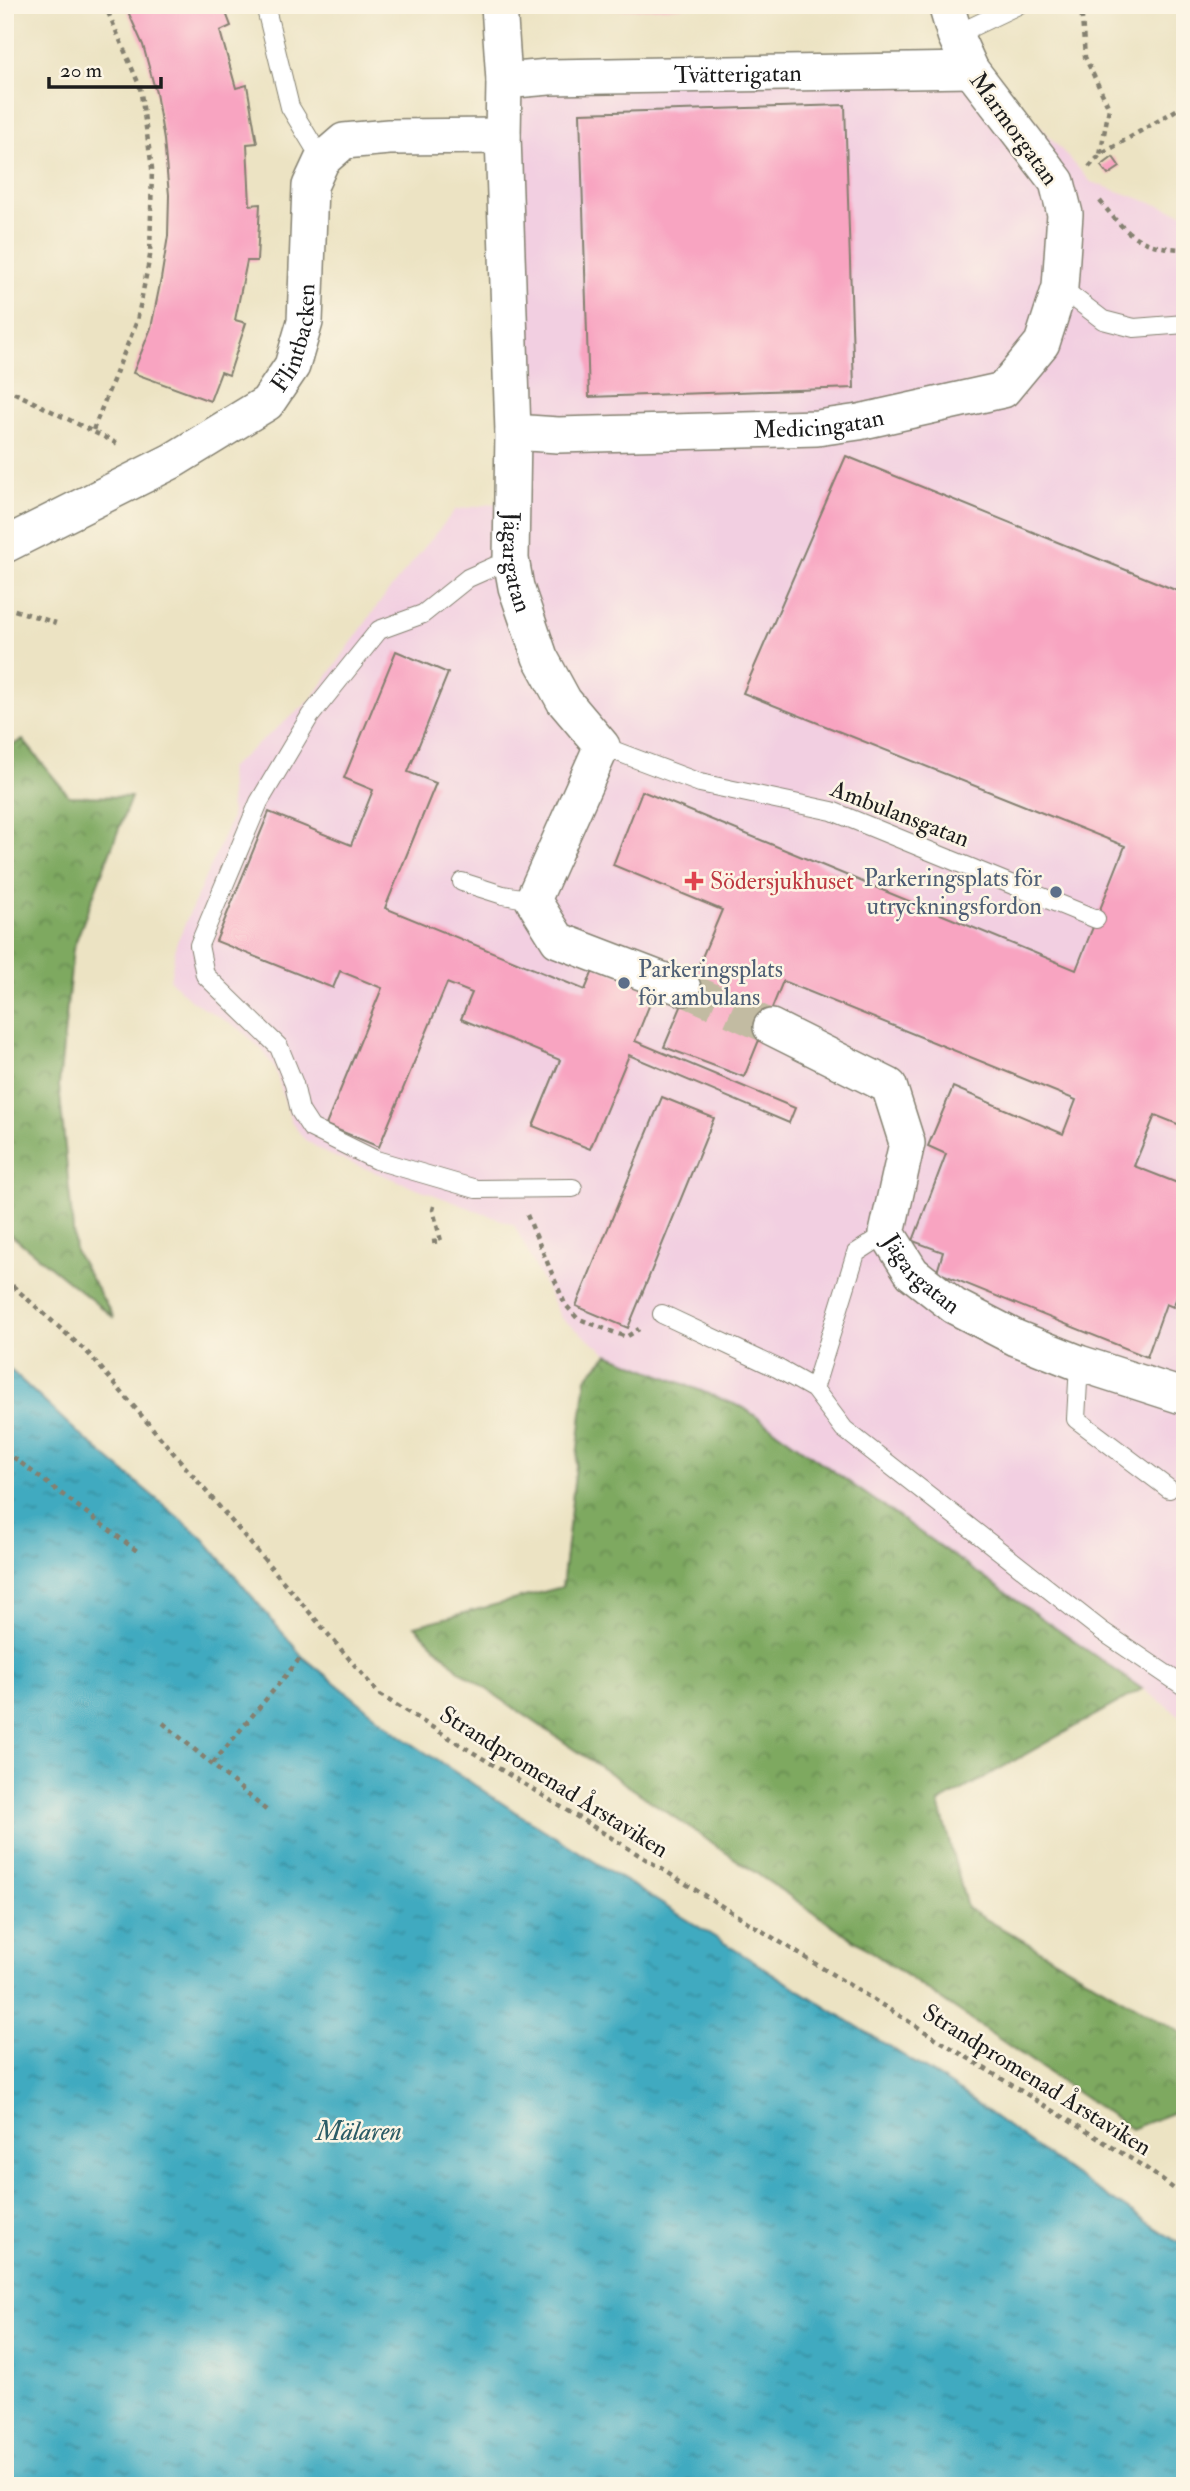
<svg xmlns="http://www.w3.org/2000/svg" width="1190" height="2491" font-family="'IM FELL Double Pica',serif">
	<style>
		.built { fill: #f2cfe1 }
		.forest { fill: url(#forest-crowns); stroke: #4d623e; stroke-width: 2 }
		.water { fill: url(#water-ripples); stroke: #2e636e; stroke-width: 2 }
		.building { fill: #f8a4c1 }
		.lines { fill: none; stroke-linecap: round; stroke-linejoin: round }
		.street-tunnel { stroke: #c2bba2; stroke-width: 35; stroke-dasharray: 35 18; stroke-linecap: butt }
		.lane-casing { stroke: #848070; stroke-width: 20 }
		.street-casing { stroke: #848070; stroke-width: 38 }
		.path { stroke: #848070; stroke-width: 4.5; stroke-dasharray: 5 5; stroke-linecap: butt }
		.lane { stroke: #fff; stroke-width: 18 }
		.street { stroke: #fff; stroke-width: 35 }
		.health-dot { fill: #e0444e; stroke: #fcf5e5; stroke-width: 2.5 }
		.service-dot { fill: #5c6f8a; stroke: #fcf5e5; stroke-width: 2.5 }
		.labels { text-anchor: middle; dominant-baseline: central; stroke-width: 5; stroke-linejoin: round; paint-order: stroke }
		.street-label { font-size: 24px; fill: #1c1c1c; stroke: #fcf5e5 }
		.service-label { font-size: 24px; fill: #4e5e75; stroke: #fcf5e5; text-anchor: end }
		.health-label { font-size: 24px; fill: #be3a42; stroke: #fcf5e5; text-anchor: start }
		.water-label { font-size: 26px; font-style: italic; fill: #2c5c66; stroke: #fcf5e5 }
	</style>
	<defs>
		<pattern id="forest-crowns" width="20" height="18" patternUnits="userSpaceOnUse" patternTransform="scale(1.75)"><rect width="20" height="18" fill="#7ea961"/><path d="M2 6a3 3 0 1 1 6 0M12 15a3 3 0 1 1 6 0" fill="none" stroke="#66894f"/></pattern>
		<pattern id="water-ripples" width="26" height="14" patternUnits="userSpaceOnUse" patternTransform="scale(1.75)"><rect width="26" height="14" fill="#40aac0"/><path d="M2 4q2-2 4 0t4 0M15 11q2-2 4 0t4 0" fill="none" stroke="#358a9b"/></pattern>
	</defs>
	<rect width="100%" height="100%" fill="#fcf5e5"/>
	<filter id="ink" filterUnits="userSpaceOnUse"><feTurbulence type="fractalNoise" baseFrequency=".0143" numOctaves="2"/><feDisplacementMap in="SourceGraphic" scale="14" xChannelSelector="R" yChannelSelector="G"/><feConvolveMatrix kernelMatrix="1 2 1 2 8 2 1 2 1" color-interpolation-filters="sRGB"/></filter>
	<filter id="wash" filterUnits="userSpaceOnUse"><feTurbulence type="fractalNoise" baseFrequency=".00686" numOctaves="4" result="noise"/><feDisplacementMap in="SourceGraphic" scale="28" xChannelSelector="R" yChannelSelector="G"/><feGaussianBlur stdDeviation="1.57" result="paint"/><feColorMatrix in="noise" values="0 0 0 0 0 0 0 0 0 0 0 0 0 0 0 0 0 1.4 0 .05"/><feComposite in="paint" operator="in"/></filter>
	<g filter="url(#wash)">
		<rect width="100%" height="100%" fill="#ece3c3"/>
		<path class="built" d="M984,65L1091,182L1185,214V1719L744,1408L608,1354L561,1318L514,1225L327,1154L304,1139L291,1121L275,1069L263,1051L241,1030L192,1001L170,980L176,944L231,819L229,768L311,700L383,598L455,510L522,499L503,81Z"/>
		<path class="forest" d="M23,740L69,796L131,797L73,949L59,1085L75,1251L114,1318L5,1230V748Z
			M608,1354L744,1408L1142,1689L939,1803L967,1908L1185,2035V2108L1131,2129L460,1671L415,1626L562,1587L586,1378Z"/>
		<path class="water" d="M5,1365L78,1433L204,1539L302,1656L402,1737L514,1811L952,2086L1073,2174L1185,2247V2486H5Z"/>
		<g id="blocks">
			<path class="building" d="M125,5H223L231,26L220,31L236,88L247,85L257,143L247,144L250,205L260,204L257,261H247L235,320L246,323L229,375L221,372L210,401L133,373L151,328L161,279L168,236L169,195L164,140L156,93L143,45Z
				M610,5H683V7L610,10Z
				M845,105L854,388L589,397L580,113Z
				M1113,157L1120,167L1108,175L1101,166Z
				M846,456L1185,594V1127L1155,1115L1134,1166L1185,1186V1278L1173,1307L1166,1304L1147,1357L937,1272L943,1252L913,1241L946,1154L928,1146L953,1087L1063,1134L1076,1100L783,981L744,1077L664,1047L722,910L613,865L642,791L1076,970L1125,846L743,693Z
				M396,651L448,673L408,772L436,783L385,908L585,990L595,966L655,991L635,1041L795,1108L789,1123L629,1055L590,1149L533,1126L560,1060L461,1019L472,993L447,983L379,1147L326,1125L382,988L340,971L333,988L216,941L269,812L351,845L373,790L344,778Z
				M662,1097L714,1118L628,1328L576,1306Z"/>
		</g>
	</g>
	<g filter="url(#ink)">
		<use href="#blocks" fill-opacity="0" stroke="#848070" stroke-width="2"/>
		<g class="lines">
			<path class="street-tunnel" d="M683,988L771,1027"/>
			<defs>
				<path id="lane" d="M265,5L290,107L322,160
					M955,35L1018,5
					M1060,287L1103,320L1134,328L1185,324
					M511,559L468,578L423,614L379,630L310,716L259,802L199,945L205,975L279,1047L294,1084L300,1111L311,1128L376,1160L476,1189L573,1188
					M602,746L700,783L832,811L1096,919
					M462,882L503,895L533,900
					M887,1233L856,1253L814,1389L844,1429L1102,1631L1185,1687
					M662,1314L777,1368L814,1389
					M1079,1363L1076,1419L1169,1489"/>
				<g id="street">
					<path id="s1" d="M499,5L504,81L503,136L513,432L511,559L516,587L540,657L564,701L602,746L533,900L558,940L683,988"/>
					<path id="s2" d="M504,81L549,77L971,70"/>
					<path id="s3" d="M513,432L558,435L817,428L859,422L1003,390L1042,343L1060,287L1065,214L1057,182L971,70L955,35L946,5"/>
					<path id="s4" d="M5,545L172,461L267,403L292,366L305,322L310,186L322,160L344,141L389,137L503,136"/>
					<path id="s5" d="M771,1027L889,1086L907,1143L887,1233L912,1273L954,1306L1016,1338L1079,1363L1185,1397"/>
				</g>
			</defs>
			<use href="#lane" class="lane-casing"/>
			<use href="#street" class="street-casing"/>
			<path class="path" d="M1081,5L1085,57L1109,108L1100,155
				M1161,5L1185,8
				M1089,167L1100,155L1183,106L1185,100
				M1100,201C1127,235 1140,248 1185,249
				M5,388L120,445
				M93,430L137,321L150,256L152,168L140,87L105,5
				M5,607L56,623
				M527,1215L565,1304L577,1318L626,1337L639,1329
				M432,1242L441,1241L433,1210L435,1203
				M5,1279L89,1354L380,1695L1146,2168L1185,2197
				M5,1451L137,1551
				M163,1723L266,1810
				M213,1763L302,1656"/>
			<use href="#lane" class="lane"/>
			<use href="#street" class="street"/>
		</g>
	</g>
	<path class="health-dot" d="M690.5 870.5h7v7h7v7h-7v7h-7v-7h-7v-7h7z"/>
	<g class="service-dot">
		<circle cx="1056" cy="892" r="7"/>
		<circle cx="624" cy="983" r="7"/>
	</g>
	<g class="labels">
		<g class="street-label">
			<text stroke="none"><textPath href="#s2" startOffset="234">Tvätterigatan</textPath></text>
			<text transform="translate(1014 129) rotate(54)">Marmorgatan</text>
			<text stroke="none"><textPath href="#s4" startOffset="371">Flintbacken</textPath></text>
			<text stroke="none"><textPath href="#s3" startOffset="306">Medicingatan</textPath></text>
			<text stroke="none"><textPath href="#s1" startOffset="558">Jägargatan</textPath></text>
			<text transform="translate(900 814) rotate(21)">Ambulansgatan</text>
			<text stroke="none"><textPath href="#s5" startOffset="338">Jägargatan</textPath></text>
			<text transform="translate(554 1782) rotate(32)">Strandpromenad Årstaviken</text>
			<text transform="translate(1037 2080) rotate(32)">Strandpromenad Årstaviken</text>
		</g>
		<g class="service-label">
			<text x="1042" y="878">Parkeringsplats för<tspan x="1042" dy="28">utryckningsfordon</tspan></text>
			<text x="638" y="969" text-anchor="start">Parkeringsplats<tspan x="638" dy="28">för ambulans</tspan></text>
		</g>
		<g class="health-label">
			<text x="710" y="881">Södersjukhuset</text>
		</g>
		<g class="water-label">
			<text x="359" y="2132">Mälaren</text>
		</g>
	</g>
	<rect width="1190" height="2491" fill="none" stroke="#fcf5e5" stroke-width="28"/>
	<path d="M49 77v10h112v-10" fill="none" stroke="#1c1c1c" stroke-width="3.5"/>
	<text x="60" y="77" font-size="21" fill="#1c1c1c" stroke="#fcf5e5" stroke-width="5" paint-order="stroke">20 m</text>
</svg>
